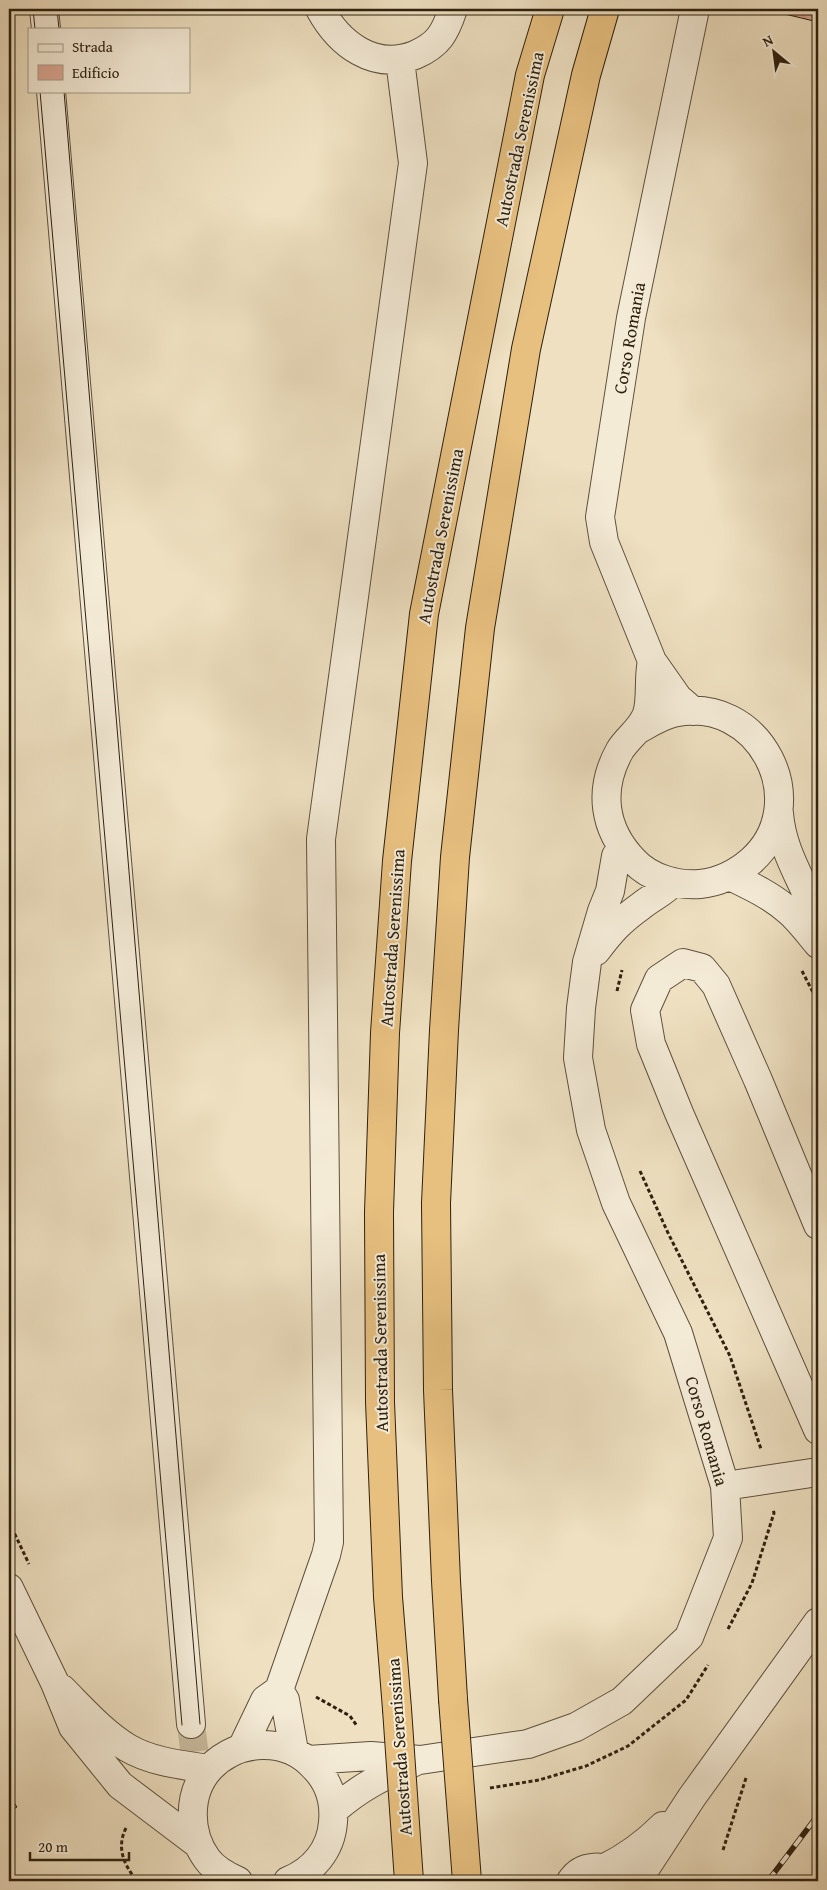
<svg xmlns="http://www.w3.org/2000/svg" width="827" height="1890" font-family="'Gentium Book Plus',serif">
	<style>
		.green { fill: url(#green-dots); stroke: #707253 }
		.building { fill: url(#building-back-hatch); stroke: #2d200f }
		.lines { fill: none; stroke-linecap: round; stroke-linejoin: round }
		.minor-tunnel { stroke: #c7ba9d; stroke-width: 28; stroke-dasharray: 28 14; stroke-linecap: butt }
		.minor-casing { stroke: #5d503c; stroke-width: 30 }
		.highway-casing { stroke: #2d200f; stroke-width: 30 }
		.path { stroke: #2d200f; stroke-width: 3; stroke-dasharray: 4 2.5; stroke-linecap: butt }
		.minor { stroke: #f4ebd7; stroke-width: 28 }
		.highway { stroke: #e7c080; stroke-width: 28 }
		.tram { stroke: #2d200f; stroke-width: 1 }
		.rail-casing { stroke: #2d200f; stroke-width: 5.5 }
		.rail { stroke: #f4ebd7; stroke-width: 4; stroke-dasharray: 11; stroke-linecap: butt }
		.highway-bridge-casing { stroke: #2d200f; stroke-width: 30; stroke-linecap: butt }
		.highway-bridge { stroke: #e7c080; stroke-width: 28 }
		.labels { text-anchor: middle; dominant-baseline: central; stroke-width: 4; stroke-linejoin: round; paint-order: stroke }
		.street-label { font-size: 18px; fill: #2d200f; stroke: #f4ebd7 }
	</style>
	<defs>
		<pattern id="green-dots" width="8" height="8" patternUnits="userSpaceOnUse" patternTransform="scale(1.25)"><rect width="8" height="8" fill="#b3c397"/><path d="M2 2h.1M6 6h.1" fill="none" stroke="#9aa781" stroke-width="1.8" stroke-linecap="round"/></pattern>
		<pattern id="building-back-hatch" width="6" height="6" patternUnits="userSpaceOnUse" patternTransform="scale(1.25)"><rect width="6" height="6" fill="#dba794"/><path d="M-1 5l2 2M0 0l6 6M5-1l2 2" fill="none" stroke="#bc8f7e"/></pattern>
	</defs>
	<rect width="100%" height="100%" fill="#eee0c1"/>
	<filter id="stains"><feTurbulence type="fractalNoise" baseFrequency=".004" numOctaves="4"/><feColorMatrix values="0 0 0 0 .2 0 0 0 0 .09 0 0 0 0 .02 0 0 0 .5 -.17"/></filter>
	<radialGradient id="worn" r=".72"><stop offset=".6" stop-color="#630" stop-opacity="0"/><stop offset="1" stop-color="#630" stop-opacity=".3"/></radialGradient>
	<path class="green" d="M9,9H12L10,1056L9,1057Z"/>
	<path class="building" d="M768,9H818V22L768,10Z
		M9,1795L17,1807L9,1812Z"/>
	<g class="lines">
		<path class="minor-tunnel" d="M191,1724L199,1789"/>
		<defs>
			<path id="minor" d="M44,9L46,29
				M320,9C339,44 374,71 415,55C424,51 434,45 440,37C446,29 450,18 453,9
				M51,91L191,1724
				M693,711L678,698L652,661L604,542L600,517L631,318L695,9
				M639,729C650,723 661,716 673,713C759,693 816,803 751,861C736,874 719,882 700,884C677,886 650,878 634,861C603,829 598,789 620,750C628,737 641,730 647,714C652,698 648,678 652,661
				M779,813C782,854 805,883 818,921
				M730,876C751,886 772,896 790,912C800,921 809,933 818,944
				M596,951C611,931 620,921 641,906C652,897 663,893 673,882
				M818,1225L758,1080L716,985L702,968L683,963L659,979L645,1010L651,1044L679,1113L818,1430
				M725,1486L818,1472
				M9,1588L55,1683L73,1727L120,1785L198,1844
				M62,1689C82,1709 103,1733 128,1748C152,1762 182,1765 209,1769
				M279,1690L285,1700L294,1751
				M242,1748L265,1700L279,1690L326,1555L329,1542L321,839L413,163L400,60
				M308,1760L371,1756L420,1760L528,1744L576,1727L622,1701L689,1637L728,1538L725,1486L678,1333L616,1203L591,1130L578,1058L581,1008L587,962L602,911L610,891L616,856L622,848
				M334,1810C361,1786 384,1776 416,1761
				M605,1868C627,1857 645,1844 663,1826
				M238,1881C227,1876 215,1870 207,1859C188,1833 187,1793 210,1768C238,1739 286,1736 314,1767C329,1782 335,1801 333,1822C331,1850 313,1871 288,1881
				M571,1881C582,1864 605,1864 620,1876
				M637,1881L692,1797L818,1622"/>
			<path id="highway" d="M453,1699L446,1581L438,1390L436,1203L444,1030L455,857L480,628L526,349L586,75L605,9
				M397,1709L388,1597L380,1402L379,1212L385,1033L397,861L424,614L530,75L550,9"/>
		</defs>
		<use href="#minor" class="minor-casing"/>
		<use href="#highway" class="highway-casing"/>
		<path class="path" d="M802,971L818,1002
			M617,991L622,970
			M640,1171L668,1233L730,1356L761,1449
			M9,1522L29,1564
			M728,1629L752,1583L774,1513L773,1509
			M316,1697L350,1716L357,1726
			M490,1788L539,1780L586,1766L628,1746L686,1700L708,1665
			M126,1828C116,1848 124,1865 137,1881
			M723,1850L746,1778"/>
		<use href="#minor" class="minor"/>
		<use href="#highway" class="highway"/>
		<path class="tram" d="M33,9L35,29
			M57,9L59,29
			M40,91L182,1725
			M64,91L200,1724"/>
		<defs>
			<path id="rail" d="M768,1881L818,1815"/>
		</defs>
		<use href="#rail" class="rail-casing"/>
		<use href="#rail" class="rail"/>
		<defs>
			<path id="highway-bridge" d="M453,1699L467,1881
				M397,1709L409,1881"/>
		</defs>
		<use href="#highway-bridge" class="highway-bridge-casing"/>
		<use href="#highway-bridge" class="highway-bridge"/>
	</g>
	<g class="labels">
		<g class="street-label">
			<text transform="translate(519 139) rotate(-78)">Autostrada Serenissima</text>
			<text transform="translate(629 338) rotate(-80)">Corso Romania</text>
			<text transform="translate(440 536) rotate(-79)">Autostrada Serenissima</text>
			<text transform="translate(392 938) rotate(-86)">Autostrada Serenissima</text>
			<text transform="translate(380 1343) rotate(-91)">Autostrada Serenissima</text>
			<text transform="translate(707 1431) rotate(74)">Corso Romania</text>
			<text transform="translate(399 1747) rotate(-94)">Autostrada Serenissima</text>
		</g>
	</g>
	<rect width="827" height="1890" fill="none" stroke="#eee0c1" stroke-width="30"/>
	<rect x="10" y="10" width="807" height="1870" fill="none" stroke="#2d200f" stroke-width="2.5"/>
	<rect x="15" y="15" width="797" height="1860" fill="none" stroke="#2d200f"/>
	<rect x="28" y="28" width="162" height="65" fill="#f4ebd7" stroke="#a49a87"/>
	<rect x="38" y="44" width="25" height="8" fill="#f4ebd7" stroke="#a49a87"/>
	<text x="72" y="52" font-size="15" fill="#2d200f">Strada</text>
	<rect x="38" y="65" width="25" height="15" fill="#dba794" stroke="#a49a87"/>
	<text x="72" y="78" font-size="15" fill="#2d200f">Edificio</text>
	<g transform="translate(774 52) rotate(331)" stroke="#f4ebd7" stroke-width="4" paint-order="stroke">
	<path d="M0-4L9 19L0 12L-9 19Z" fill="#2d200f"/>
	<text y="-8" font-size="14" font-weight="bold" text-anchor="middle" fill="#2d200f">N</text>
	</g>
	<path d="M30 1852v8h99v-8" fill="none" stroke="#2d200f" stroke-width="2.5"/>
	<text x="38" y="1852" font-size="15" fill="#2d200f" stroke="#f4ebd7" stroke-width="4" paint-order="stroke">20 m</text>
	<rect width="100%" height="100%" filter="url(#stains)"/>
	<rect width="100%" height="100%" fill="url(#worn)"/>
</svg>
